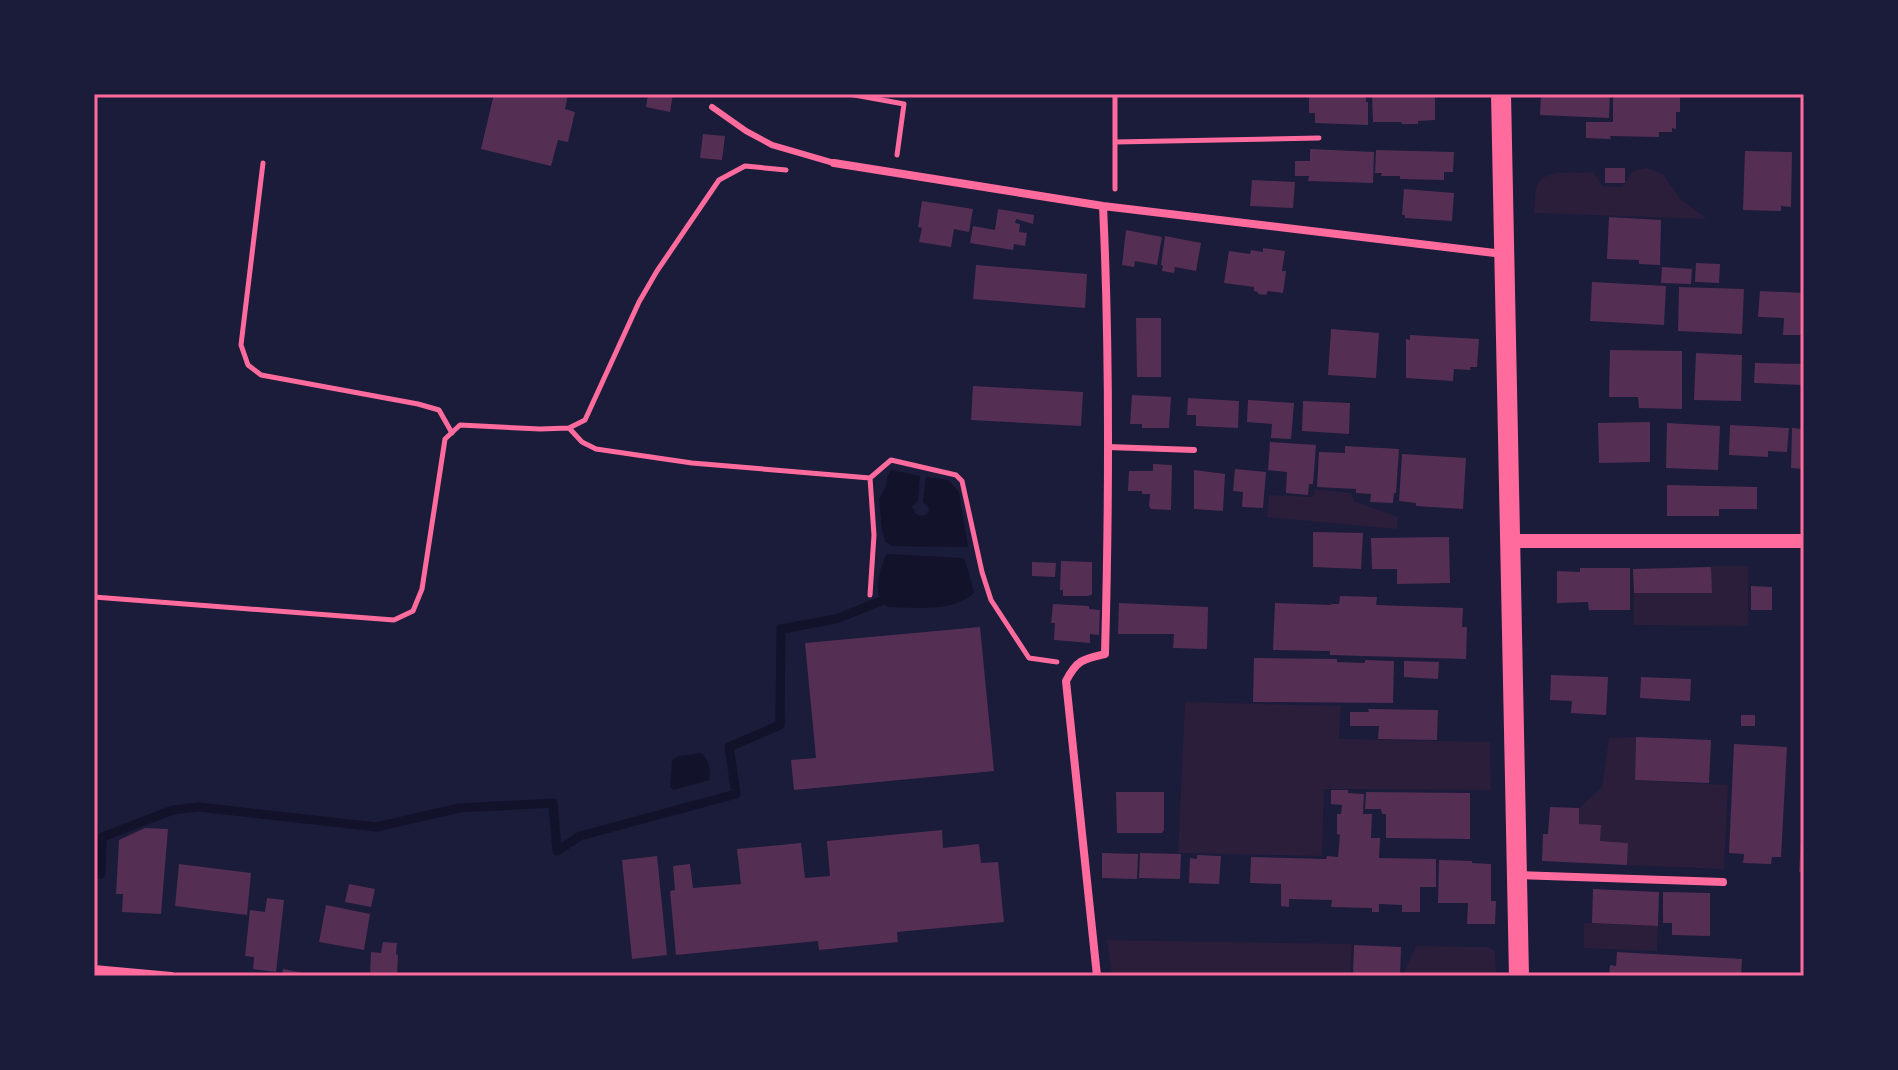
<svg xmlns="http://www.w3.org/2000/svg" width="1898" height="1070" font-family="'Open Sans',sans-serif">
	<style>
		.green { fill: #2a1e3b }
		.water { fill: #12122b }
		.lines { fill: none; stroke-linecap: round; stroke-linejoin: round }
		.stream { stroke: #12122b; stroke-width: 9 }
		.building { fill: #542f53 }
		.path { stroke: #ff6b9d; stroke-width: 5 }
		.service { stroke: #ff6b9d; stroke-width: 6 }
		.minor { stroke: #ff6b9d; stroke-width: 8 }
		.tertiary { stroke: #ff6b9d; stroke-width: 14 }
		.primary { stroke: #ff6b9d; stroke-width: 20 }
		.neatline { fill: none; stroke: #ff6b9d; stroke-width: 3 }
	</style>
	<rect width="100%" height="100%" fill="#1b1b3a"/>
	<path class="green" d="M1647,168L1663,174L1680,199L1707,219L1534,213C1535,204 1534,189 1539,182C1546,169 1581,173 1594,172L1602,186L1622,187L1633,171Z
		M1315,489L1351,493L1354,501L1398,517L1397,529L1267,517L1269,495L1313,497Z
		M1711,566H1748V626L1634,625V593H1711Z
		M1185,702L1341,706L1339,739L1490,742L1491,790L1324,789L1322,856L1178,853Z
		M1636,737L1635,780L1728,785L1724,869L1627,865L1628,843L1600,841V825L1579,824V808L1602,787L1609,738Z
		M1584,923L1658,926L1657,951L1584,948Z
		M1107,940L1352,944L1350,976H1112Z
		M1416,946L1488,947L1495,951L1496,976H1402Z"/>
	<path class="water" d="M891,470L920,476L918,501L912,507L916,514C922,517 929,516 929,508L923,502L926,477L948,480L959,492L968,547L892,546L885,541L882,530L879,499L886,487L887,477Z
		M889,554L961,558L965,560L974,593C952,613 917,607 888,607C871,596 879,572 886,555Z
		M701,753C708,757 712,773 709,780L674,790L670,787L672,760L679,756Z"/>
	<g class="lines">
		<path class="stream" d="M94,874H101L102,837L173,810L199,807L377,827L459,808L553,803L557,851L580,836L736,794L729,747L780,725L781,629L836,619L881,601"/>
	</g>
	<path class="building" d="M494,94H568L565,109L575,112L568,142L558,140L551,166L481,149Z
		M648,94H673L670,112L646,107Z
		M1309,94H1366V102H1368V125L1315,123V113H1309Z
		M1372,94H1435V120L1418,121V124H1401L1402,122H1373Z
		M1541,94H1610L1609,118L1540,115Z
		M1613,94H1680V112H1676V129L1672,128V132H1659V137L1610,136L1611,139L1586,138V122H1613Z
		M703,134L725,136L722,160L700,158Z
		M1310,149L1374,152L1373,183L1308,181L1309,176H1295V161H1310Z
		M1376,150L1454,152L1453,172H1444V180L1400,179V176H1381L1382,173H1375Z
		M1745,151L1792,152L1791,207L1781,206V211L1743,210Z
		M1605,168H1625V183H1605Z
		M1252,180L1295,182L1293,208L1250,206Z
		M1404,189L1454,193L1452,221L1405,218V215H1402Z
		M922,201L973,209L969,232L954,229L951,247L919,242L922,228L918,227Z
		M998,209L1034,215L1033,224L1016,219L1015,223L1020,224L1019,232L1027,233L1025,246L1014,244L1013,250L970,243L973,226L995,230Z
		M1609,217L1661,220L1660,265L1639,264V260L1607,259Z
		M1126,230L1162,237L1157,265L1135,261L1134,267L1122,265Z
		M1165,236L1201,243L1196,271L1175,267L1174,273L1162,271L1163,266L1161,265Z
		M1263,248L1285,251L1282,271H1286L1283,293L1268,291L1266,295L1258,294V292L1254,291V287L1224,283L1229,251L1250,254L1251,250L1263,252Z
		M1696,263L1720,264L1719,283L1695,282Z
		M976,265L1087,274L1085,308L973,299Z
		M1662,267L1692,269L1691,284L1661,283Z
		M1592,282L1666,286L1664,325L1590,321Z
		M1679,287L1744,289L1742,334L1678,331Z
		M1760,291L1804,293V335H1783L1784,318L1758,317Z
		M1136,318H1161V377H1137Z
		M1331,329L1379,333L1376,378L1328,375Z
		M1410,335L1479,339L1477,367H1470V370L1454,369L1453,381L1406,378V339L1410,340Z
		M1610,350L1682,351V409L1639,408L1638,397H1609Z
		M1696,353L1742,355L1741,401L1694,400Z
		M1755,363L1804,364V385L1754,383Z
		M973,386L1083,392L1081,426L971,420Z
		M1132,395L1171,397L1169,428H1142V424H1130Z
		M1188,398L1239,401L1238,428L1196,426V415H1187Z
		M1248,400L1294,403L1291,439L1271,438L1272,424L1247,422Z
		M1303,401L1350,403L1349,434L1302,431Z
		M1650,422V462L1599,463L1598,423Z
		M1667,423L1720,426L1718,470L1666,468Z
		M1730,425L1789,428L1787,452L1768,451V457L1729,455Z
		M1792,428L1804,429V469L1791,468Z
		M1270,442L1316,445L1313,484H1309L1308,495L1286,493L1287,472L1268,470Z
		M1345,446L1399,449L1396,493H1394L1393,503L1370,502L1371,494L1356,493V489L1317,487L1319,452L1345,453Z
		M1402,454L1466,458L1463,509L1416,506V503L1399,501Z
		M1153,464L1172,465L1171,510L1151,509L1149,506L1150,494H1142V491H1128L1129,471H1153Z
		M1235,469L1266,472L1263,508L1242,507L1243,492L1233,491Z
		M1194,470L1225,474L1223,511L1194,509Z
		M1667,485L1757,487V509H1719V516H1667Z
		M1313,532L1363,533L1361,569L1313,567Z
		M1449,537L1450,583L1397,584V569H1372L1371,538Z
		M1061,561L1092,562V595H1089L1090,596H1063V590H1060Z
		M1032,562L1056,563L1055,577L1032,576Z
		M1711,567L1712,593H1634L1633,569Z
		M1580,568H1630V610H1589L1588,602L1557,603V571L1580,572Z
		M1751,586L1772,587V610H1751Z
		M1340,596L1377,597L1376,605L1463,608L1462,627H1467L1466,659L1330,655V651L1273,650L1275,603L1331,605V604H1339Z
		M1119,603L1208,607L1207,649L1173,648L1174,634H1118Z
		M1053,604L1089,606V609L1100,610L1099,635L1090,634V643L1054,640L1055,623H1051Z
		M980,627L994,771L794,790L791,760L816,758L805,643Z
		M1254,658L1337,659V662L1365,663V660L1394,661L1393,703L1253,702Z
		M1404,661L1439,662L1438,679L1404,677Z
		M1551,675L1608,677L1606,715L1571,713L1572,701L1550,700Z
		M1641,677L1691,679L1690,701L1640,698Z
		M1368,709L1438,710L1437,740L1378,739L1379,726H1350V712H1369Z
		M1741,715H1755V726H1741Z
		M1636,737L1711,740L1709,783L1635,780Z
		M1734,744L1787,747L1781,857H1772L1771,864L1743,863L1744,854L1729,853Z
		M1331,790H1348V793L1364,794L1363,814H1372L1371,838H1380L1379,858L1436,859V887H1420V912H1402V905L1379,904V912H1372V908L1331,907L1332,900L1289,899V907L1281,906V884L1250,883L1251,857L1326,859L1327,856L1338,857L1340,835L1337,834V814H1341L1342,805L1331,804Z
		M1116,792H1164V830L1162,833H1117Z
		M1366,792L1470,793V839L1386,838V814H1382L1381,809H1365Z
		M1550,807L1579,808V824L1601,825L1600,841L1628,843L1627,865L1542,861L1543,834H1548Z
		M1802,827H1804V873L1799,872Z
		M145,828L168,829L161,914L122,912L123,894H116L119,840Z
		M942,830L943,848L979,844L981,863L998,862L1004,922L897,932L898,942L819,950L818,941L676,955L670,891L675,890L673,866L690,864L693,888L741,884L737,849L801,843L805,878L830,876L827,841Z
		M1102,853L1138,854L1137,879L1102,878Z
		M1140,853L1181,854L1180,879L1139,878Z
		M1197,855L1221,856L1219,884L1189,883L1190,858L1197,859Z
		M657,856L667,955L632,959L622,860Z
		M1439,860L1472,861V863L1491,864V901H1496L1495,924H1467L1468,903H1438Z
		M179,864L251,873L247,915L175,906Z
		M349,884L375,889L371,907L345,902Z
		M1593,889L1659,892L1658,926L1592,923Z
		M1663,892L1710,893V936L1672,935V923H1663Z
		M267,898L284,900L276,972L253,969L254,957L245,956L250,910L265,912Z
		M326,905L370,914L364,950L319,942Z
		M383,942L397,943L396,954L398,955L397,976H370L371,952L381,953Z
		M1354,945L1401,947L1400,976L1353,974Z
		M1617,952L1742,959L1741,976H1609L1610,965L1616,966Z
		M283,969L304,973L303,976H282Z"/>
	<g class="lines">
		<path class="path" d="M849,94L904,104L897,155
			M1115,142L1319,138
			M263,163L241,345L248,365L261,375L418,404L439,410L452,433
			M1115,189V94
			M569,428L582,442L596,449L692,463L870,478L891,460L956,475L962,481L982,572L991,600L1029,658L1057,662
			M870,478L874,535L870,595
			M94,597L394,620L413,611L422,589L445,439L460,425L540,429L569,428L585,420L639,302L657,271L719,180L745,166L786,170"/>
		<path class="service" d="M712,107L746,131L772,145L834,163
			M1108,447L1194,450"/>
		<path class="minor" d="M834,163L1103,206L1503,254
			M1518,875L1723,882
			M94,969L171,976
			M1097,976L1066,681C1077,660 1083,659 1105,654C1109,505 1110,355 1103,206"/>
		<path class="tertiary" d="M1510,541H1804"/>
		<path class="primary" d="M1501,94L1519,976"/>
	</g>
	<rect width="1898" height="1070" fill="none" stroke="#1b1b3a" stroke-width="192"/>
	<rect x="96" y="96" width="1706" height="878" class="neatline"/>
</svg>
